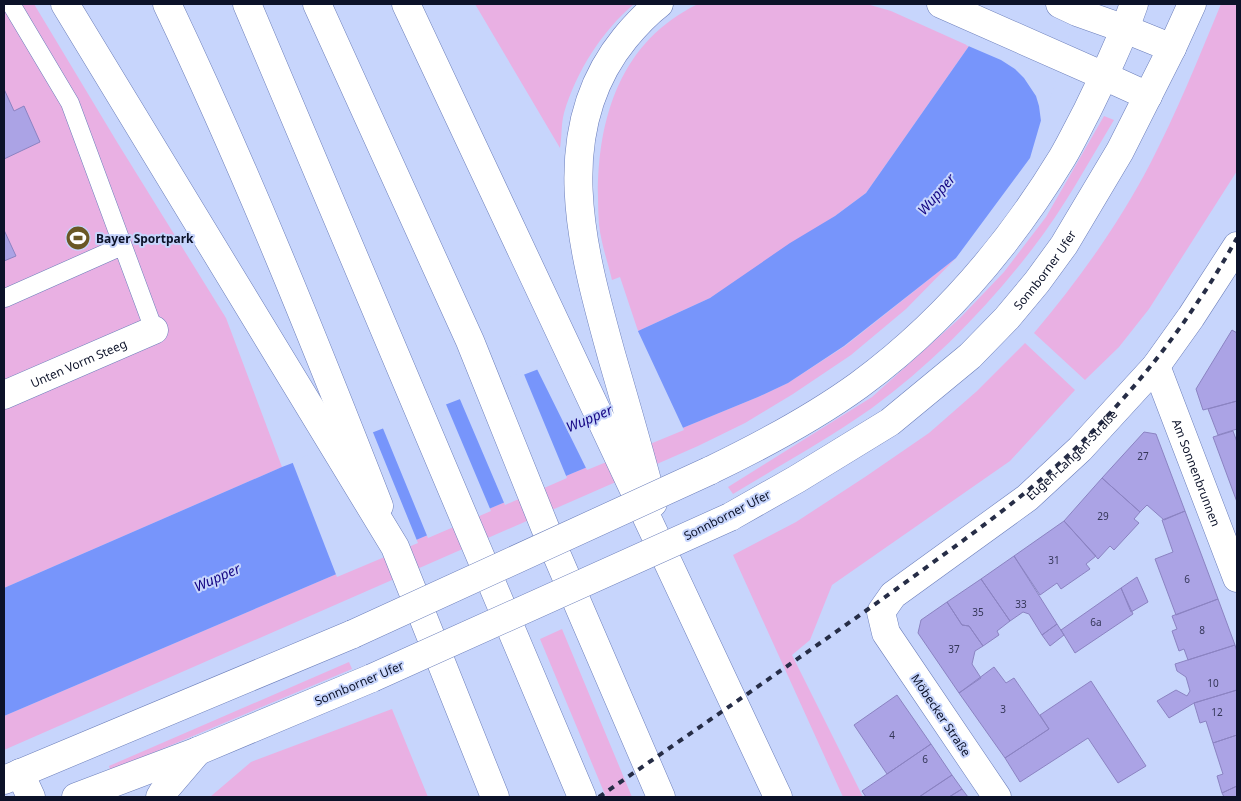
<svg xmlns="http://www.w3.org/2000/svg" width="1241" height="801" font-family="'Noto Sans',sans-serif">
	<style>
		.green { fill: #e9b0e3 }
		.water { fill: #7795fb }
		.pier { fill: #c7d5fc }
		.building { fill: #aba3e5; stroke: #8b83c2 }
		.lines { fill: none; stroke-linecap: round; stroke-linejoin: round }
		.service-casing { stroke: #6b7eba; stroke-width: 19 }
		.minor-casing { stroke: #6b7eba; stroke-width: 29 }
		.tertiary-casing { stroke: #6b7eba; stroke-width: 29 }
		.primary-casing { stroke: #6b7eba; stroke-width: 29 }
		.trunk-casing { stroke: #6b7eba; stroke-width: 29 }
		.motorway-casing { stroke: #6b7eba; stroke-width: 29 }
		.service { stroke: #fff; stroke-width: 18 }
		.minor { stroke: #fff; stroke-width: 28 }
		.tertiary { stroke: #fff; stroke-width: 28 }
		.primary { stroke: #fff; stroke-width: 28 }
		.trunk { stroke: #fff; stroke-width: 28 }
		.motorway { stroke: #fff; stroke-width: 28 }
		.rail { stroke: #262d46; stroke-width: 4; stroke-dasharray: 6 6; stroke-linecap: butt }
		.primary-bridge-casing { stroke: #6b7eba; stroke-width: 29; stroke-linecap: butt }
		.primary-bridge { stroke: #fff; stroke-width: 28 }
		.labels { text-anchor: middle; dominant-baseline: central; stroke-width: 4; stroke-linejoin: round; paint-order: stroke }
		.number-label { font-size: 10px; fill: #343658 }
		.poi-label { font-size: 12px; font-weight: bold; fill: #0c1229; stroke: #c7d5fc; text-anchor: start }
		.street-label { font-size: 12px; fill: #0c1229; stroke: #c7d5fc }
		.water-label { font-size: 14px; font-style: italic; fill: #130483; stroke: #c7d5fc }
	</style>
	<rect width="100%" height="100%" fill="#c7d5fc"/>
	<path class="green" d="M4,4H34L117,142L226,318L282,467L4,588Z
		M475,4H634C602,31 576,72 564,113C561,124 562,137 560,148Z
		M698,4H867L891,11L969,46L866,193L835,216L710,298L638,331L620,277L612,280C608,263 601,243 599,225C593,137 611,46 698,4Z
		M1221,4H1237V171L1149,309L1119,347L1085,380L1034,333C1078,281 1118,225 1150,164C1177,112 1199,57 1221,4Z
		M1104,116L1114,120C1088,163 1064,208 1033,248C987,308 933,363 872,408C828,439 779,466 733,494L728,487L872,397L960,318L1004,272L1046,217Z
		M956,258L906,309L851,355L793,394L745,423L698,446L4,750V716L573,473L758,397L788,383L845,346Z
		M1025,343L1075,390L1010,461L832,585L810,640L792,655L863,797H843L733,555L796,522L865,477L929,433L977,391Z
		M562,629L632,797H606L540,639Z
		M349,662L352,669L117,768L110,770L109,766Z
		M392,709L428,797H210L251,762Z"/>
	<path class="water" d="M987,4H1075L1030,158L956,258L844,346L788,383L758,397L573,473L4,716V588L282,467L638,331L710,298L790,243L835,216L866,193L969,46Z"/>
	<path class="pier" d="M984,4H1078L1041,130V121L1039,106L1036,96L1024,78L1015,69L1001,60L966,45Z
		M637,329L684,430L587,470L536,367Z
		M523,372L567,478L505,505L459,397Z
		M445,402L491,511L428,538L382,426Z
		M372,430L418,543L337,577L292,461Z"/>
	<path class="building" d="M4,89L14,111L24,106L40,142L4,159Z
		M4,230L16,256L4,261Z
		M1232,330L1237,333V401L1203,410L1196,389Z
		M1237,401V429L1218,435L1208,409Z
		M1233,431L1237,442V502L1213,437Z
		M1144,432L1156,434L1185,511L1164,520L1147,505L1140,512L1102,478Z
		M1102,478L1140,512L1134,519L1139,523L1114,550L1110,546L1098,559L1064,521Z
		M1185,511L1218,599L1176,615L1155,559L1173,552L1162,520Z
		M1064,521L1096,556L1086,564L1090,569L1061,589L1057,583L1040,595L1014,556Z
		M1014,556L1057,624L1042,635L1029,614L1023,612L1010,621L981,579Z
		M1137,577L1148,602L1131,612L1121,588Z
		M981,579L1010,621L997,631L999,635L983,646L969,626L962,625L947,602Z
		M1121,588L1133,614L1075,653L1061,630Z
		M1218,599L1235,645L1188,660L1184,649L1179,651L1172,631L1177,629L1172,616Z
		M947,602L962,625L969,626L983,646L975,651L972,664L981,678L959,693L918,633L921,620Z
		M1057,624L1064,635L1050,646L1042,635Z
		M1235,645L1237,652V690L1194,703L1169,718L1157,701L1176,690L1187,696L1190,691L1186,677L1177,671L1175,664Z
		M994,667L1006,683L1014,678L1049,729L1005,758L959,693Z
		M1091,681L1146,766L1118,783L1088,738L1020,782L1005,758L1049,729L1040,715Z
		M1237,690V735L1213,743L1206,721L1200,723L1194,703Z
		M897,695L931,744L887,774L854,725Z
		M1237,735V786L1222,793L1217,776L1223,774L1213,743Z
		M931,744L952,775L919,797H866L862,791Z
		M952,775L962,789L949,797H919Z
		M1237,786V797H1224L1222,793Z
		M962,789L968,797H949Z"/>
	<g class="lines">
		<defs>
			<path id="service" d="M11,4L70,103L154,330
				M5,298L122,246"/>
			<g id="minor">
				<path id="s1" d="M1156,366L1237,578"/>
				<path id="s2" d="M4,395L154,330"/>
			</g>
			<g id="tertiary">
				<path id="s3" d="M997,797L886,633L881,612L893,595L1027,498L1080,449L1156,366L1191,317L1237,246"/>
			</g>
			<g id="primary">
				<path d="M1104,76L1148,96"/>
				<path d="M709,471C761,446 812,419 859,385C942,324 1009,245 1062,158C1071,143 1079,126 1087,111C1104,76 1121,41 1134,4"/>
				<path id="s4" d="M730,517L797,479L890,422L970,356L1007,318L1037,282L1064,245L1120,151L1172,48L1192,4"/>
				<path d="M20,773L31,797"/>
				<path d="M4,780L353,634"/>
				<path d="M76,797L198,751L372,678"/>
			</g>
			<path id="trunk" d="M167,4C245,168 313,337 379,506
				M317,4L470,341L546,530L661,797
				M1060,4L1077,12L1125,29L1172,48"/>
			<path id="motorway" d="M65,4L395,547L495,797
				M247,4L582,797
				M406,4L778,797
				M941,4L1104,76
				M653,503C640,454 626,405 612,357C583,252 548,132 625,38C635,26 646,14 659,4
				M160,797L163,792L198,751"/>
		</defs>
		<use href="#service" class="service-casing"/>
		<use href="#minor" class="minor-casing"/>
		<use href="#tertiary" class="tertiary-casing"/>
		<use href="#primary" class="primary-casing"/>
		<use href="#trunk" class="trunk-casing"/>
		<use href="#motorway" class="motorway-casing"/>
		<use href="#service" class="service"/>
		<use href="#minor" class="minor"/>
		<use href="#tertiary" class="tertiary"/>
		<use href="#primary" class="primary"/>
		<use href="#trunk" class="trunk"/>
		<use href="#motorway" class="motorway"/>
		<path class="rail" d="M599,797C698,728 797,660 895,590C958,544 1022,500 1078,446C1123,402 1164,353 1199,300C1213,280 1225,259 1237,238"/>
		<defs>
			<path id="primary-bridge" d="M353,634L709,471
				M372,678L730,517"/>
		</defs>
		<use href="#primary-bridge" class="primary-bridge-casing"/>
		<use href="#primary-bridge" class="primary-bridge"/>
	</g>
	<defs>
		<symbol id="stadium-disc" viewBox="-11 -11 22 22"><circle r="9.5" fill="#695725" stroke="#c7d5fc"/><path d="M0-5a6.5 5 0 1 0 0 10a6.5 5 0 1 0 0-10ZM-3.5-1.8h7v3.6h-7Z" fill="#fff"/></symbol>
	</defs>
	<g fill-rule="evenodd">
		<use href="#stadium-disc" x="64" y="224" width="28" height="28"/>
	</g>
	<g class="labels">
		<g class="number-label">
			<text x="1143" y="456">27</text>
			<text x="1103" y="516">29</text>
			<text x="1054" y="560">31</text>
			<text x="1187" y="579">6</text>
			<text x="1021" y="604">33</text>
			<text x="978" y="612">35</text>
			<text x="1096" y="622">6a</text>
			<text x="1202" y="630">8</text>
			<text x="954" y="649">37</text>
			<text x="1213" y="683">10</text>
			<text x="1003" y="709">3</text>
			<text x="1217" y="712">12</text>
			<text x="892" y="735">4</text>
			<text x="925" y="759">6</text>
		</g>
		<g class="poi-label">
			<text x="96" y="238">Bayer Sportpark</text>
		</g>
		<g class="street-label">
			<text stroke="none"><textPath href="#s4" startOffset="404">Sonnborner Ufer</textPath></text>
			<text stroke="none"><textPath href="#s2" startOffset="81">Unten Vorm Steeg</textPath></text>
			<text stroke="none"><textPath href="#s3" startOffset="468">Eugen-Langen-Straße</textPath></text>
			<text stroke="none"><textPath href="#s1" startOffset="114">Am Sonnenbrunnen</textPath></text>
			<text transform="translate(727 515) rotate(-27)">Sonnborner Ufer</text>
			<text transform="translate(359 683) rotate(-23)">Sonnborner Ufer</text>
			<text transform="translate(941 715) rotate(56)">Möbecker Straße</text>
		</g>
		<g class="water-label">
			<text transform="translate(936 194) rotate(-49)">Wupper</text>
			<text transform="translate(589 418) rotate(-23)">Wupper</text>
			<text transform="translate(217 577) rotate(-24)">Wupper</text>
		</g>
	</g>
	<rect width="1241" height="801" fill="none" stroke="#0c1229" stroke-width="10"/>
</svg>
